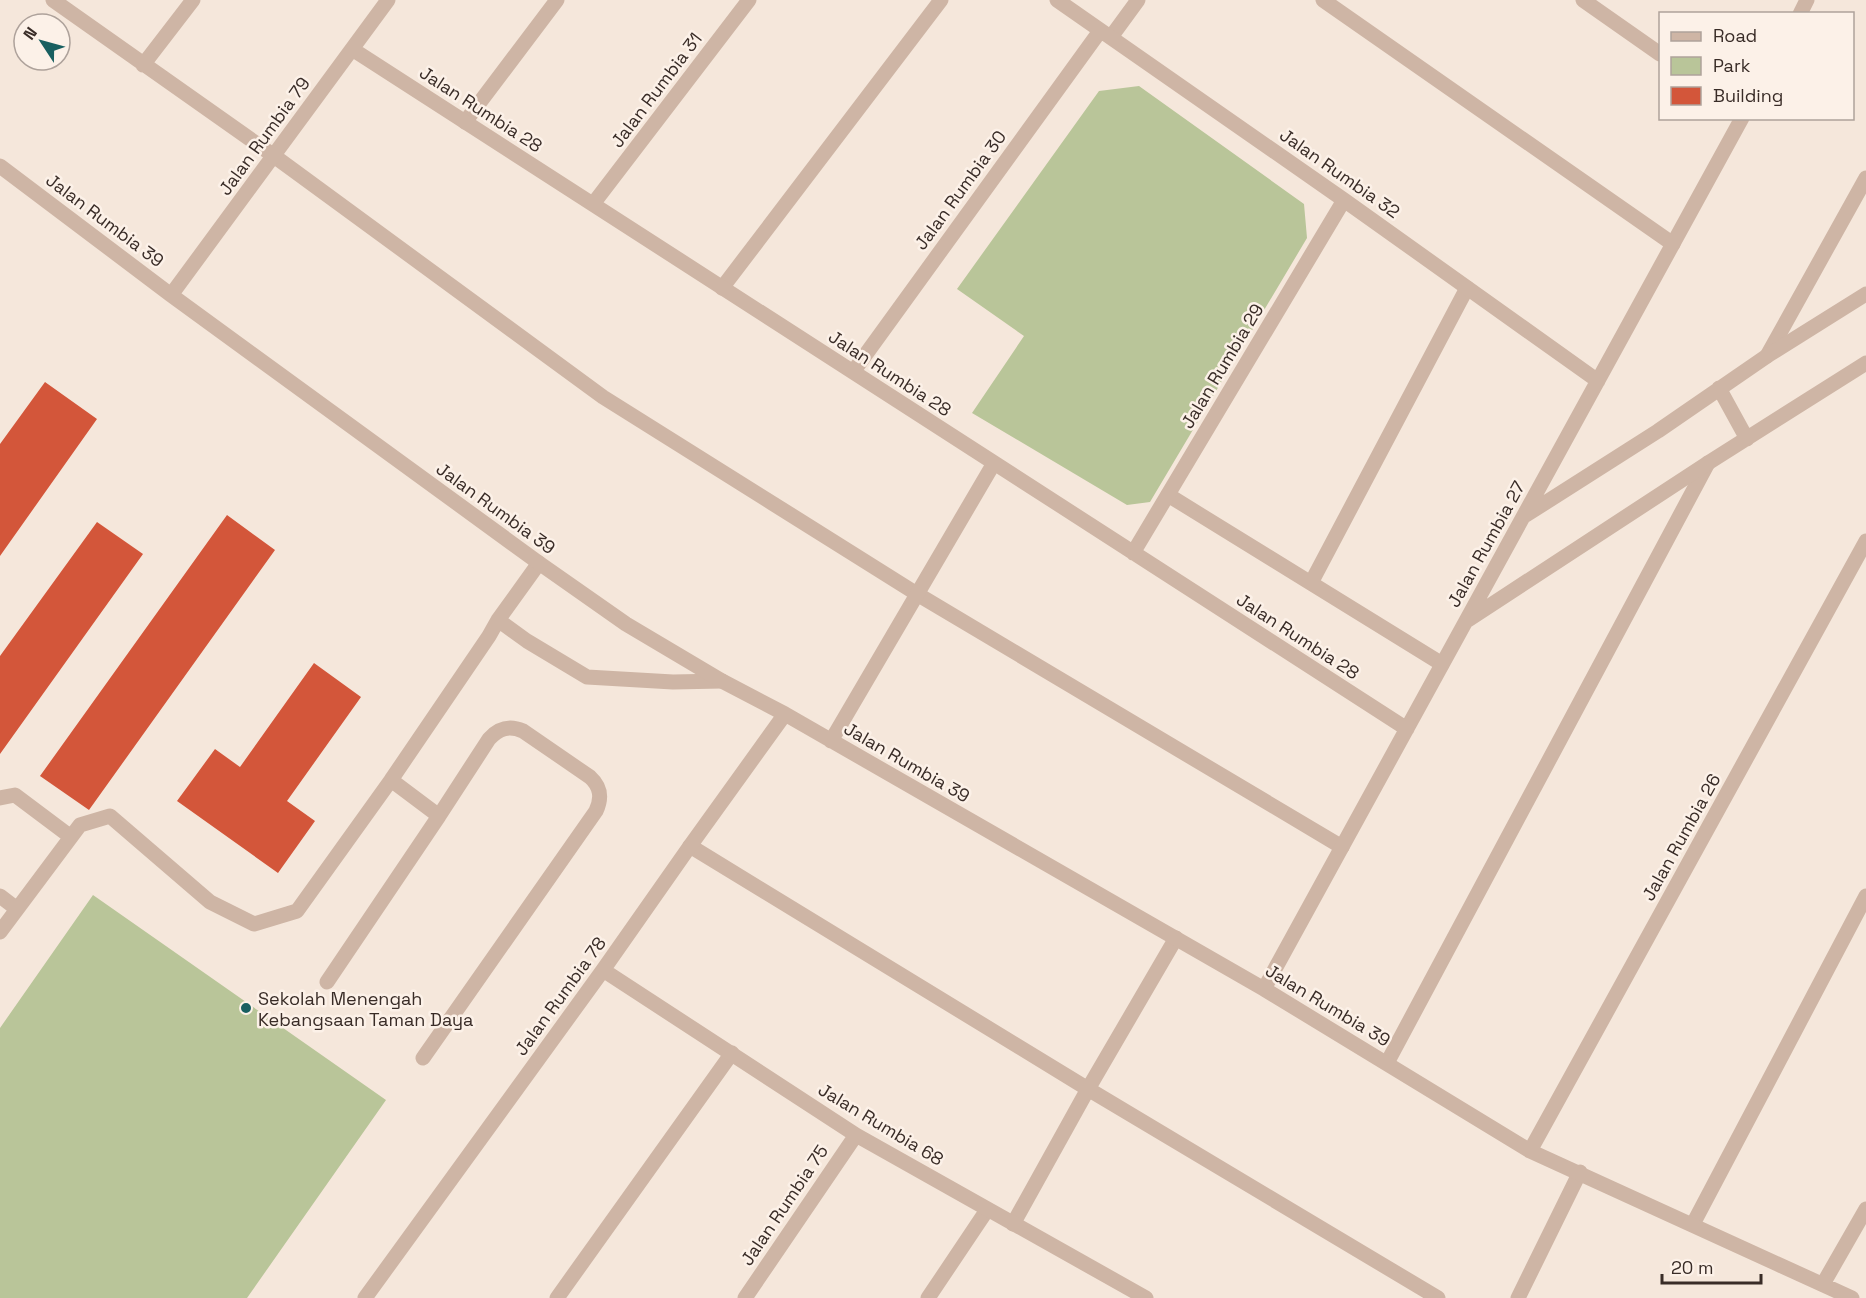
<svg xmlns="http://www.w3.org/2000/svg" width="1866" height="1298" font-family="'Space Grotesk',sans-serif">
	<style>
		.green { fill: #b9c599 }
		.building { fill: #d3563a }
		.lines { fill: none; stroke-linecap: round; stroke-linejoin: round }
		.service { stroke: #ceb5a5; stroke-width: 15 }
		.minor { stroke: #ceb5a5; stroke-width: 15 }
		.poi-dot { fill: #185f60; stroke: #fcf1e8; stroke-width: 2 }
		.labels { text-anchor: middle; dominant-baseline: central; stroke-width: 5; stroke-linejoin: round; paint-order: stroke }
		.street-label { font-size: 18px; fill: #392c27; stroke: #fcf1e8 }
		.poi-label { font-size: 18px; fill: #392c27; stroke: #fcf1e8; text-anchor: start }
	</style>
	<rect width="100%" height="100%" fill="#f5e7db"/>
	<path class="green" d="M1139,86L1304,204L1307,238L1150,502L1127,505L972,413L1024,336L957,289L1099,91Z
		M93,895L386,1100L247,1298H0V1028Z"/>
	<path class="building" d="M45,382L97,419L0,556V444Z
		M227,515L275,550L89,810L40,776Z
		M97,522L143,554L0,754V656Z
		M314,663L361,697L287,801L315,821L278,873L177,801L215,749L240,767Z"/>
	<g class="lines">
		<path class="service" d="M53,0L274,156L603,397L917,594L1342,847
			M1323,0L1673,244
			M1111,37L1138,0
			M143,65L193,0
			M465,122L557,0
			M722,288L941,0
			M1767,356L1866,178
			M1168,495L1442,664
			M1311,583L1467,288
			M498,620L527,641L587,677L673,682L722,681
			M391,780L439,816L489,739C499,728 509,725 523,731L590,777C601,787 602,798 596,811L423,1058
			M0,798L15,795L71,837
			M690,846L1088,1089L1438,1298
			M0,896L17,909
			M0,932L80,825L110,816L210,902L254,924L297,911L391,780L489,636L498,620L539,563
			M327,982L439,816
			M1387,1063L1708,463
			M1013,1224L1088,1089L1176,938
			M1693,1224L1866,896
			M557,1298L732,1053
			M928,1298L987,1210
			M1518,1298L1580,1172"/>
		<path class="minor" d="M1057,0L1344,200L1598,381
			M1583,0L1660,54
			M1800,14L1807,0
			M352,49L1407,729
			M0,166L171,295L539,563L626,624L722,681L785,714L1264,989L1530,1151L1852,1298
			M593,204L749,0
			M171,295L388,0
			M853,372L1100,31
			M1719,388L1747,439
			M1526,515L1658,431L1767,356L1866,294
			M1133,553L1344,200
			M1468,620L1708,463L1866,363
			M831,741L994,463
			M603,970L856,1135L1146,1298
			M1264,989L1742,118
			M1530,1151L1866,541
			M1823,1284L1866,1209
			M365,1298L603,970L690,846L785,714
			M745,1298L856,1135"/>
	</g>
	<circle class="poi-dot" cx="246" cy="1008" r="6"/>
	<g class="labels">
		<g class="street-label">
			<text transform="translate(656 90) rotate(-53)">Jalan Rumbia 31</text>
			<text transform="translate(481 109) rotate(33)">Jalan Rumbia 28</text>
			<text transform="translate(264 136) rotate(-54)">Jalan Rumbia 79</text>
			<text transform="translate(1340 173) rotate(35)">Jalan Rumbia 32</text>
			<text transform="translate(960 190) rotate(-54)">Jalan Rumbia 30</text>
			<text transform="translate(105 220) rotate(37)">Jalan Rumbia 39</text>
			<text transform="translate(1222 366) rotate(-59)">Jalan Rumbia 29</text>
			<text transform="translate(890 373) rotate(33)">Jalan Rumbia 28</text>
			<text transform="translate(496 508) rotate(36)">Jalan Rumbia 39</text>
			<text transform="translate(1486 544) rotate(-61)">Jalan Rumbia 27</text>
			<text transform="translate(1298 636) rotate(33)">Jalan Rumbia 28</text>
			<text transform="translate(907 762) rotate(30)">Jalan Rumbia 39</text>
			<text transform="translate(1681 837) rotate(-61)">Jalan Rumbia 26</text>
			<text transform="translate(560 996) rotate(-54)">Jalan Rumbia 78</text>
			<text transform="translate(1328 1005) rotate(31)">Jalan Rumbia 39</text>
			<text transform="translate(881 1124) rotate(31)">Jalan Rumbia 68</text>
			<text transform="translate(784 1205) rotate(-56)">Jalan Rumbia 75</text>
		</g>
		<g class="poi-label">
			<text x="258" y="998">Sekolah Menengah<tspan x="258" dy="21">Kebangsaan Taman Daya</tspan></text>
		</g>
	</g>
	<rect x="1659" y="12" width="195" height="108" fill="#fcf1e8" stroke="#aea29b" stroke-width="1.5"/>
	<rect x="1671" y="32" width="30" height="9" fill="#ceb5a5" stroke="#aea29b" stroke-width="1.5"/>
	<text x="1713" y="42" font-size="18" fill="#392c27">Road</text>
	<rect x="1671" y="57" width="30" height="18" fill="#b9c599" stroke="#aea29b" stroke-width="1.5"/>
	<text x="1713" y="72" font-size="18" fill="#392c27">Park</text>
	<rect x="1671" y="87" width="30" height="18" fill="#d3563a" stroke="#aea29b" stroke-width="1.5"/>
	<text x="1713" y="102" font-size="18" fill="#392c27">Building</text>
	<g transform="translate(42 42) rotate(306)"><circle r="28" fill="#fcf1e8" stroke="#aea29b" stroke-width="1.5"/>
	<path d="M0-4.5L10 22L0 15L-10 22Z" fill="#185f60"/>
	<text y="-9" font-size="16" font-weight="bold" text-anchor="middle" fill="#392c27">N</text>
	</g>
	<path d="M1662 1274v9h99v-9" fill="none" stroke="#392c27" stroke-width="3"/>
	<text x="1671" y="1274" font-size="18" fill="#392c27" stroke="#fcf1e8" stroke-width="4.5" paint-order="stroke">20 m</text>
</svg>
